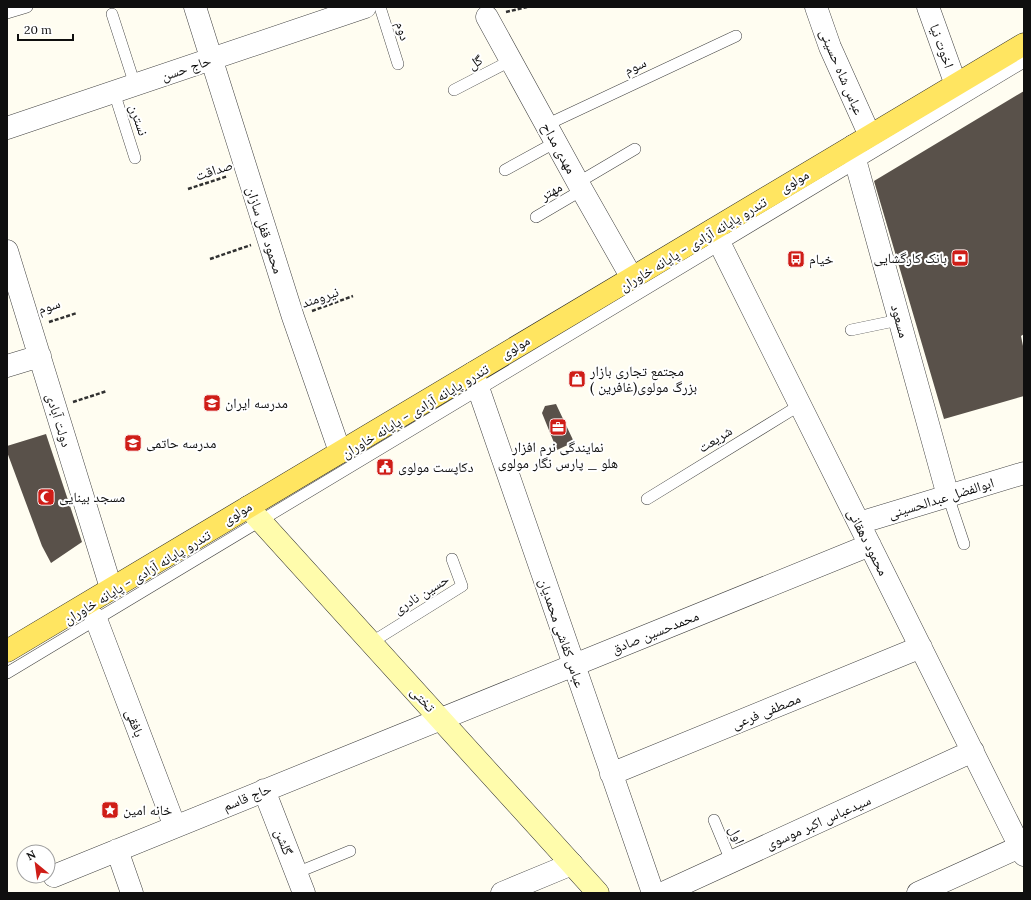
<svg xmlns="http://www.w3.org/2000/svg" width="1031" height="900" font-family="Lora,'Noto Naskh Arabic',serif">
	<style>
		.building { fill: #59514a }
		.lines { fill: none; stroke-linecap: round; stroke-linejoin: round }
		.lane-casing { stroke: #424242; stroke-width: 12 }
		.street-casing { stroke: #424242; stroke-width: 23 }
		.secondary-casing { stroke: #313131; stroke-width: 23 }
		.primary-casing { stroke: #202020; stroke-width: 23 }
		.path { stroke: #313131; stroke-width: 2.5; stroke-dasharray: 4 2; stroke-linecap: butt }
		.lane { stroke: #fff; stroke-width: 11 }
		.street { stroke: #fff; stroke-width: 22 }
		.secondary { stroke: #fffcac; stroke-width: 22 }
		.primary { stroke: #ffe561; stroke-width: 22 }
		.labels { text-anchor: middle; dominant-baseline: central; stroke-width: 4; stroke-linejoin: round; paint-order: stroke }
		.street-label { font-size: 14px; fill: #0f0f0f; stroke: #fff }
		.poi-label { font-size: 14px; fill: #0f0f0f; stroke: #fff; text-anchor: start }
	</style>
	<rect width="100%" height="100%" fill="#fffdf1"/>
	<path class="building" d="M1024,91V334L1021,336L1024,351V396L944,419L874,181Z
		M556,404L574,442L557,450L542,413L545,406Z
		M46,434L82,542L51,563L42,546L7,452V446Z"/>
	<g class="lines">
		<defs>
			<path id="lane" d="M380,7L398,64
				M7,13L27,7
				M112,14L135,85
				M454,90L510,61
				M114,92L135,158
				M546,125L736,36
				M505,170L556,142
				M579,182L635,149
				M536,217L582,190
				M851,330L899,320
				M948,496L964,544
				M647,499L800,405
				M372,642L462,586L452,559
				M7,673L1024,62
				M714,820L731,861
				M296,873L350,851"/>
			<path id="street" d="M195,7L293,317L340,452
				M816,7L830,47L870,136
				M928,7L956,85
				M487,17L582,190L632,278
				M7,128L365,7
				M853,146L856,163L948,496
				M713,230L1024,855
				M7,251L111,588
				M7,366L40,356
				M473,373L653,893
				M859,523L1024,473
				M96,619L175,827
				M611,774L921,647
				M264,790L304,893
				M117,850L132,893
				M54,876L870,545
				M502,893L572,864
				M663,893L973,751
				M918,893L1024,845"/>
			<path id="secondary" d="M248,507L598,893"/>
			<path id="primary" d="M7,651L1024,44"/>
		</defs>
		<use href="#lane" class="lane-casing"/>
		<use href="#street" class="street-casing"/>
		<use href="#secondary" class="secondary-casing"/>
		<use href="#primary" class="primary-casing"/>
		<path class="path" d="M506,12L527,7
			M188,189L228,176
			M210,259L251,245
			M312,311L353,296
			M49,322L77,313
			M73,402L107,391"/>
		<use href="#lane" class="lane"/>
		<use href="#street" class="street"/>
		<use href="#secondary" class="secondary"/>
		<use href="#primary" class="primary"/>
	</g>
	<defs>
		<symbol id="bank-square" viewBox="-11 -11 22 22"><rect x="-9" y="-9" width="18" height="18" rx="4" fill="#cf1d17" stroke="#fff"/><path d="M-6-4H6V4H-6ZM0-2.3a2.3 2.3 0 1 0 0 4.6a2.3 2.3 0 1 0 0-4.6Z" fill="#fff"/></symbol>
		<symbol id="bus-square" viewBox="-11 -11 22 22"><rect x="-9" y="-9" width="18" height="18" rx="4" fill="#cf1d17" stroke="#fff"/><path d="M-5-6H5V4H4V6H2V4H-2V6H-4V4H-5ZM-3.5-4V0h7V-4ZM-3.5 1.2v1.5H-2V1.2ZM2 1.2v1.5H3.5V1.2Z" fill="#fff"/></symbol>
		<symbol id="shop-square" viewBox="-11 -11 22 22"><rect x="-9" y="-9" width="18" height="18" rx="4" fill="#cf1d17" stroke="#fff"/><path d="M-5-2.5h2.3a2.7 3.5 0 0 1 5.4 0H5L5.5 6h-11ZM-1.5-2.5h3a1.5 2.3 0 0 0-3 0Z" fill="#fff"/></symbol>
		<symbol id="school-square" viewBox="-11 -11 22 22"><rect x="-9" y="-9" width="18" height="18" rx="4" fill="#cf1d17" stroke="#fff"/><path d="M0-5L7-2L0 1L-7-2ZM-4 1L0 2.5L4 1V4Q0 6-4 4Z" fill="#fff"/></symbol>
		<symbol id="office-square" viewBox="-11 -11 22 22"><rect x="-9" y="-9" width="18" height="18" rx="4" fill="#cf1d17" stroke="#fff"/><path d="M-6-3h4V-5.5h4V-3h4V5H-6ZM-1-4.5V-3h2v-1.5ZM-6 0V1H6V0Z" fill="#fff"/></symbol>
		<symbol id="civic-square" viewBox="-11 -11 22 22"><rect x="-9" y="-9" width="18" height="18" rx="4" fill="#cf1d17" stroke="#fff"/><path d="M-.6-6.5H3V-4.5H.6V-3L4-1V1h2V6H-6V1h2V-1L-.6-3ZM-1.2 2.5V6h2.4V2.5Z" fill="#fff"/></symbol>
		<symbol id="mosque-square" viewBox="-11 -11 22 22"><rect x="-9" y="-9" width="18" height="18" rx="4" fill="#cf1d17" stroke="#fff"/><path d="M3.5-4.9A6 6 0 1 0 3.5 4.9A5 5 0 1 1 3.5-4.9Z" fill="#fff"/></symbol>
		<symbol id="sight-square" viewBox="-11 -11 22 22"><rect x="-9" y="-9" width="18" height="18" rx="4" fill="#cf1d17" stroke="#fff"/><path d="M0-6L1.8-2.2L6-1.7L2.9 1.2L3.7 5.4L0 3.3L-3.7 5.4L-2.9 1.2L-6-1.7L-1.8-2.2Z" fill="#fff"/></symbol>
	</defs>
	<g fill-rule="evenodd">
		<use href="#bank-square" x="950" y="248" width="20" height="20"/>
		<use href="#bus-square" x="786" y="249" width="20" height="20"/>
		<use href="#shop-square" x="567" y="369" width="20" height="20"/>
		<use href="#school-square" x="202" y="393" width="20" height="20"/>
		<use href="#office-square" x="548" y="417" width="20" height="20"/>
		<use href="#school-square" x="123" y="433" width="20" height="20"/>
		<use href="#civic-square" x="375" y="457" width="20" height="20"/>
		<use href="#mosque-square" x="36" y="487" width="20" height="20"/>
		<use href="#sight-square" x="100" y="800" width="20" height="20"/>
	</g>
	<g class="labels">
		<g class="street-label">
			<text transform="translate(403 31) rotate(73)">دوم</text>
			<text transform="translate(942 46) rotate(70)">اخوت نیا</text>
			<text transform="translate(475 62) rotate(-28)">گل</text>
			<text transform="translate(635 66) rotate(-25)">سوم</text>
			<text transform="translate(186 68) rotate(-19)">حاج حسن</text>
			<text transform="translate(842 72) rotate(67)">عباس شاه حسینی</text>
			<text transform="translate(139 120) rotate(72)">نسترن</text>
			<text transform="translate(559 148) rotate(61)">مهدی مداح</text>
			<text transform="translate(214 170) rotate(-18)">صداقت</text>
			<text transform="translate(794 181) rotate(-31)">مولوی</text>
			<text transform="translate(551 191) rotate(-30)">مهتر</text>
			<text transform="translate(265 230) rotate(72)">محمود قفل سازان</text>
			<text transform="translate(693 244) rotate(-31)">تندرو پایانه آزادی - پایانه خاوران</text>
			<text transform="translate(320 297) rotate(-19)">نیرومند</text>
			<text transform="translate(49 306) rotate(-18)">سوم</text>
			<text transform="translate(900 321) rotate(75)">مسعود</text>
			<text transform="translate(515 347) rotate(-31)">مولوی</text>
			<text transform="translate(415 411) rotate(-31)">تندرو پایانه آزادی - پایانه خاوران</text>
			<text transform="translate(59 420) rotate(73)">دولت آبادی</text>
			<text transform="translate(715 439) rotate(-32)">شریعت</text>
			<text transform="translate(941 498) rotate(-17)">ابوالفضل عبدالحسینی</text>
			<text transform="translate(237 513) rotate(-31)">مولوی</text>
			<text transform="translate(868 542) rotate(63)">محمود دهقانی</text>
			<text transform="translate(137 577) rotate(-31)">تندرو پایانه آزادی - پایانه خاوران</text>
			<text transform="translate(421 594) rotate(-32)">حسین نادری</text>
			<text transform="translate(655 632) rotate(-22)">محمدحسین صادق</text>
			<text transform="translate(562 633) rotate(71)">عباس کفاشی محمدیان</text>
			<text transform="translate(423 699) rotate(48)">تختی</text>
			<text transform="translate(766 711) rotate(-22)">مصطفی فرعی</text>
			<text transform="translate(135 723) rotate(69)">بافقی</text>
			<text transform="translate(247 797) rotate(-22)">حاج قاسم</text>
			<text transform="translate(818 822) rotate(-24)">سیدعباس اکبر موسوی</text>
			<text transform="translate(737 835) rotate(67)">اول</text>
			<text transform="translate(284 842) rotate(69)">گلشن</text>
		</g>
		<g class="poi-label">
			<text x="947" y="258" text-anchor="end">بانک کارگشایی</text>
			<text x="809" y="259">خیام</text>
			<text x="590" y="371">مجتمع تجاری بازار<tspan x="590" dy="16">بزرگ مولوی(غافرین )</tspan></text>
			<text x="225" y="403">مدرسه ایران</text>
			<text x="146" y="443">مدرسه حاتمی</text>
			<text x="558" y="447" text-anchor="middle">نمایندگی نرم افزار<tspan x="558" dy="16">هلو _ پارس نگار مولوی</tspan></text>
			<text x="398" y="467">دکاپست مولوی</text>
			<text x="59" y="497">مسجد بینایی</text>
			<text x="123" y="810">خانه امین</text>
		</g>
	</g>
	<rect width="1031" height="900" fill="none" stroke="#0f0f0f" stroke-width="16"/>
	<g transform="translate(36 864) rotate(331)"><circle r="19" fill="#ffffff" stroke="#9f9f9f"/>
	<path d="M0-3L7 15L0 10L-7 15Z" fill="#cf1d17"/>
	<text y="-6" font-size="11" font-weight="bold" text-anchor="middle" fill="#0f0f0f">N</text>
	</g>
	<path d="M18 34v6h55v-6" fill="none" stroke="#0f0f0f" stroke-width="2"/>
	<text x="24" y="34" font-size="12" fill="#0f0f0f" stroke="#ffffff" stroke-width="3" paint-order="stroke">20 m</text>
</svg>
